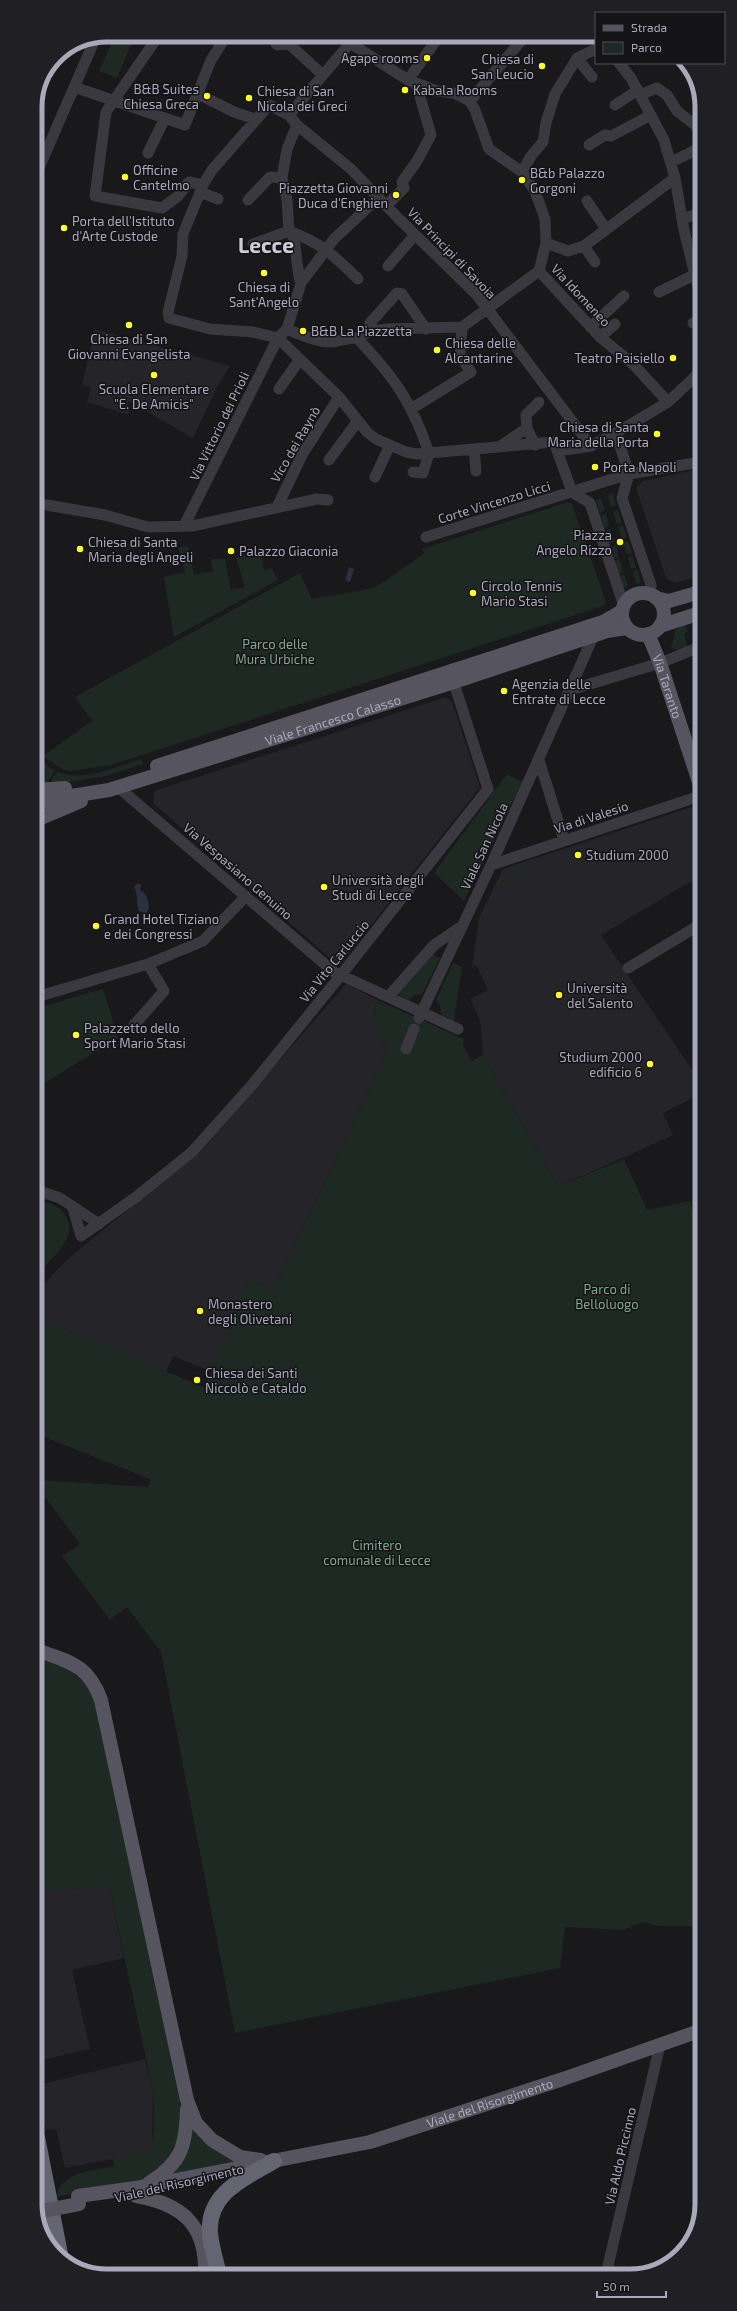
<svg xmlns="http://www.w3.org/2000/svg" width="737" height="2311" font-family="'Exo 2',sans-serif">
	<style>
		.built { fill: #252428 }
		.green { fill: #1f2924 }
		.water { fill: #2c3140 }
		.lines { fill: none; stroke-linecap: round; stroke-linejoin: round }
		.minor { stroke: #3a3940; stroke-width: 11 }
		.major { stroke: #56545f; stroke-width: 14 }
		.highway { stroke: #656471; stroke-width: 16 }
		.major-bridge { stroke: #56545f; stroke-width: 14 }
		.poi-dot { fill: #feff2b; stroke: #141316; stroke-width: 1.5 }
		.labels { text-anchor: middle; dominant-baseline: central; stroke-width: 3; stroke-linejoin: round; paint-order: stroke }
		.poi-label { font-size: 13px; fill: #aaa9bb; stroke: #141316; text-anchor: start }
		.street-label { font-size: 13px; fill: #aaa9bb; stroke: #141316 }
		.park-label { font-size: 13px; fill: #7fa88f; stroke: #141316 }
		.town-label { font-size: 21px; font-weight: bold; fill: #cccbd7; stroke: #141316 }
		.rim { fill: none; stroke: #aaa9bb; stroke-width: 5 }
	</style>
	<rect width="100%" height="100%" fill="#19181b"/>
	<path class="built" d="M95,329L230,366L217,387L193,438L128,401L129,415L87,402L91,387L82,385Z
		M700,469V576L674,583L667,579L665,575L636,488L643,481Z
		M446,697L452,702L480,787L339,966L153,803L154,792L160,789Z
		M692,807L700,833V876L601,935L701,1083V1094L663,1113L673,1135L558,1187L483,1055L480,1020L470,999L488,990L477,966L472,967L479,918L503,869Z
		M346,984L377,1000L374,1012L382,1040L388,1050L273,1290L249,1279L212,1372L173,1356L166,1372L157,1368L158,1366L36,1318V1294L53,1274L70,1257L202,1150Z
		M109,1885L124,1958L72,1970L90,2049L41,2060L37,2043V1892Z
		M145,2059L153,2091L152,2146L145,2153L65,2168L56,2129L46,2130L37,2085Z"/>
	<path class="green" d="M114,38L131,45L117,78L99,71Z
		M613,493L616,506L611,507L608,495Z
		M601,499L605,511L600,513L596,500Z
		M568,502L572,504L606,602L603,606L111,765L71,771L63,770L43,756L92,721L75,697L300,573L312,599L374,588L424,554L422,549Z
		M618,510L622,523L617,524L613,512Z
		M606,514L609,526L604,528L601,515Z
		M623,525L627,538L622,539L618,527Z
		M610,529L614,542L609,543L606,531Z
		M628,541L632,553L627,555L623,542Z
		M616,545L619,558L615,559L611,547Z
		M188,546L194,575L213,571L211,559H225L231,590L245,587L236,557L245,555L246,557L261,554L264,570L272,568L278,580L174,637L164,577L185,572L178,548Z
		M633,556L636,568L631,569L628,557Z
		M620,560L623,572L619,574L615,561Z
		M637,570L641,582L636,584L633,571Z
		M624,574L628,587L623,588L620,576Z
		M685,624L688,632L684,634L688,648L680,650L671,648L676,629Z
		M36,758L55,771L49,780V786H36Z
		M141,759L143,764L106,776L52,785V778L58,772C84,782 116,767 141,759Z
		M507,774L522,782L464,901L434,873Z
		M534,862L537,866L504,887L502,883L517,871Z
		M432,954L440,958L422,994L414,995L409,1000L397,994Z
		M453,963L462,967L454,1021L441,1014V1008L436,1000Z
		M103,989L118,1038L36,1088V1012L41,1011V1007Z
		M377,1000L464,1039L463,1045L472,1061L483,1055L558,1187L624,1159L647,1210L690,1201L701,1248L702,1926H658L643,1922L623,1930L565,1927L560,1968L235,2033L161,1652L127,1607L110,1620L62,1556L80,1544L39,1489H37V1480L148,1487L150,1479L37,1434L36,1318L159,1366L158,1368L205,1388L249,1279L273,1290L388,1050C377,1033 372,1020 377,1000Z
		M41,1202C50,1202 56,1205 63,1212C83,1235 51,1259 36,1274V1203Z
		M37,1661C65,1661 83,1677 96,1701L182,2112L174,2156L143,2180L56,2197C61,2171 93,2171 114,2166L113,2159L148,2151C157,2140 154,2106 153,2091L109,1885L37,1892Z
		M191,2125L236,2161L172,2175Z"/>
	<path class="water" d="M349,567L354,569L350,582L345,580Z
		M137,884H141L140,890C147,894 148,900 149,908L146,914L139,911C136,903 138,893 134,887Z"/>
	<g class="lines">
		<path class="minor" d="M159,35L106,112L95,196L162,208L178,196L189,182L203,185
			M288,35L289,44L323,75
			M275,42L277,45L289,44
			M350,43L408,80L437,91L454,93L470,101L475,110L489,149L522,172L535,191L545,219L546,243L539,271
			M577,58L592,77
			M619,63L631,78L664,140L675,178L684,230L700,295
			M408,80L440,35
			M74,87L185,125L211,60L227,35
			M196,93L234,112L255,119
			M640,95L657,88L667,95L677,111L700,129
			M470,101L526,35
			M615,105L638,90
			M289,115L357,35
			M297,125L287,149L282,178L287,200L289,231L294,238L299,277L301,283
			M589,145L605,135L611,136L651,115
			M148,153L165,118
			M671,162L700,148
			M522,172L531,156L543,142L546,123L555,94L577,58L596,49
			M35,177L96,37
			M200,192L218,199
			M248,200L270,177L282,178
			M587,201L606,229
			M386,206L404,188L402,182L417,161L431,135L416,83
			M682,219L700,213
			M546,243L568,251L584,246L675,178
			M253,244L289,231C323,244 333,255 358,279
			M584,246L595,262
			M388,266L415,235
			M539,271L600,337L634,365L668,402
			M659,292L694,275
			M693,323L700,321
			M590,327L624,296
			M287,329C299,334 316,342 330,342C338,342 347,338 357,338
			M370,331V323L397,293L402,294L426,329
			M600,337L615,324
			M278,338L253,332L210,329L169,318L168,312L182,256L183,234L203,185L212,170L269,105L289,115L297,125L351,169L398,218L476,294L591,446
			M278,338L339,397L367,432L376,439L406,452L417,454L554,442L572,492
			M357,338L370,331L388,329L462,327L539,271
			M357,338C394,377 412,402 429,453
			M279,389L300,359
			M411,409L471,372L460,356L462,327
			M527,428L526,415L539,402
			M616,433L629,474
			M499,447L527,428L535,445
			M474,449L476,471
			M558,451L591,446L616,433L668,402L700,372
			M329,460L357,422
			M413,472L423,473L429,453
			M629,474L622,498L651,585L650,595
			M375,477L390,445
			M572,492L590,503L624,606
			M35,503L105,515L148,527L192,526L317,499L328,500
			M277,507L302,455L339,397
			M184,526L278,338L287,329L301,283L334,239L379,197
			M426,537L629,474L700,462
			M570,690L660,663L700,647
			M539,760L564,840
			M118,787L334,972L458,1029
			M491,865L700,796
			M628,968L701,924
			M36,997L148,964L203,941L246,896
			M388,997L434,945L462,926
			M419,1018L491,865L594,635
			M134,1025L164,991L148,964
			M406,1049L414,1029
			M36,1190L60,1198L99,1224
			M73,1208L81,1236L136,1197L192,1152L209,1133L252,1085L341,975L488,789L451,674
			M606,2274L660,2045"/>
		<g class="major">
			<circle cx="643" cy="614" r="21"/>
			<path d="M656,598L669,601L700,592"/>
			<path d="M660,626L700,613"/>
			<path id="s1" d="M648,634L660,663L700,785"/>
			<path d="M157,766L603,622L622,611"/>
			<path d="M36,790L65,788"/>
			<path id="s2" d="M36,804L52,799L109,790L454,682L607,631L627,628"/>
			<path d="M36,820L81,801"/>
			<path d="M37,1650C69,1662 88,1664 101,1700L187,2100L196,2123L212,2140L240,2157L261,2160"/>
			<path d="M149,2183C182,2163 186,2145 187,2109"/>
			<path id="s3" d="M78,2196L135,2188L370,2142L563,2079L702,2030"/>
			<path d="M136,2196C183,2204 207,2226 205,2275"/>
		</g>
		<path class="highway" d="M37,2137L61,2259
			M37,2213L40,2226
			M219,2275C216,2261 211,2247 210,2233C207,2193 245,2178 274,2161"/>
		<path class="major-bridge" d="M37,2212L79,2204"/>
	</g>
	<g class="poi-dot">
		<circle cx="427" cy="58" r="4"/>
		<circle cx="542" cy="66" r="4"/>
		<circle cx="405" cy="90" r="4"/>
		<circle cx="207" cy="96" r="4"/>
		<circle cx="249" cy="98" r="4"/>
		<circle cx="125" cy="177" r="4"/>
		<circle cx="522" cy="180" r="4"/>
		<circle cx="396" cy="195" r="4"/>
		<circle cx="64" cy="228" r="4"/>
		<circle cx="264" cy="273" r="4"/>
		<circle cx="129" cy="325" r="4"/>
		<circle cx="303" cy="331" r="4"/>
		<circle cx="437" cy="350" r="4"/>
		<circle cx="673" cy="358" r="4"/>
		<circle cx="154" cy="375" r="4"/>
		<circle cx="657" cy="434" r="4"/>
		<circle cx="595" cy="467" r="4"/>
		<circle cx="620" cy="542" r="4"/>
		<circle cx="80" cy="549" r="4"/>
		<circle cx="231" cy="551" r="4"/>
		<circle cx="473" cy="593" r="4"/>
		<circle cx="504" cy="691" r="4"/>
		<circle cx="578" cy="855" r="4"/>
		<circle cx="324" cy="887" r="4"/>
		<circle cx="96" cy="926" r="4"/>
		<circle cx="559" cy="995" r="4"/>
		<circle cx="76" cy="1035" r="4"/>
		<circle cx="650" cy="1064" r="4"/>
		<circle cx="200" cy="1311" r="4"/>
		<circle cx="197" cy="1380" r="4"/>
	</g>
	<g class="labels">
		<g class="poi-label">
			<text x="419" y="58" text-anchor="end">Agape rooms</text>
			<text x="534" y="59" text-anchor="end">Chiesa di<tspan x="534" dy="15">San Leucio</tspan></text>
			<text x="199" y="89" text-anchor="end">B&amp;B Suites<tspan x="199" dy="15">Chiesa Greca</tspan></text>
			<text x="413" y="90">Kabala Rooms</text>
			<text x="257" y="91">Chiesa di San<tspan x="257" dy="15">Nicola dei Greci</tspan></text>
			<text x="133" y="170">Officine<tspan x="133" dy="15">Cantelmo</tspan></text>
			<text x="530" y="173">B&amp;b Palazzo<tspan x="530" dy="15">Gorgoni</tspan></text>
			<text x="388" y="188" text-anchor="end">Piazzetta Giovanni<tspan x="388" dy="15">Duca d'Enghien</tspan></text>
			<text x="72" y="221">Porta dell'Istituto<tspan x="72" dy="15">d'Arte Custode</tspan></text>
			<text x="264" y="287" text-anchor="middle">Chiesa di<tspan x="264" dy="15">Sant'Angelo</tspan></text>
			<text x="311" y="331">B&amp;B La Piazzetta</text>
			<text x="129" y="339" text-anchor="middle">Chiesa di San<tspan x="129" dy="15">Giovanni Evangelista</tspan></text>
			<text x="445" y="343">Chiesa delle<tspan x="445" dy="15">Alcantarine</tspan></text>
			<text x="665" y="358" text-anchor="end">Teatro Paisiello</text>
			<text x="154" y="389" text-anchor="middle">Scuola Elementare<tspan x="154" dy="15">"E. De Amicis"</tspan></text>
			<text x="649" y="427" text-anchor="end">Chiesa di Santa<tspan x="649" dy="15">Maria della Porta</tspan></text>
			<text x="603" y="467">Porta Napoli</text>
			<text x="612" y="535" text-anchor="end">Piazza<tspan x="612" dy="15">Angelo Rizzo</tspan></text>
			<text x="88" y="542">Chiesa di Santa<tspan x="88" dy="15">Maria degli Angeli</tspan></text>
			<text x="239" y="551">Palazzo Giaconia</text>
			<text x="481" y="586">Circolo Tennis<tspan x="481" dy="15">Mario Stasi</tspan></text>
			<text x="512" y="684">Agenzia delle<tspan x="512" dy="15">Entrate di Lecce</tspan></text>
			<text x="586" y="855">Studium 2000</text>
			<text x="332" y="880">Università degli<tspan x="332" dy="15">Studi di Lecce</tspan></text>
			<text x="104" y="919">Grand Hotel Tiziano<tspan x="104" dy="15">e dei Congressi</tspan></text>
			<text x="567" y="988">Università<tspan x="567" dy="15">del Salento</tspan></text>
			<text x="84" y="1028">Palazzetto dello<tspan x="84" dy="15">Sport Mario Stasi</tspan></text>
			<text x="642" y="1057" text-anchor="end">Studium 2000<tspan x="642" dy="15">edificio 6</tspan></text>
			<text x="208" y="1304">Monastero<tspan x="208" dy="15">degli Olivetani</tspan></text>
			<text x="205" y="1373">Chiesa dei Santi<tspan x="205" dy="15">Niccolò e Cataldo</tspan></text>
		</g>
		<g class="street-label">
			<text transform="translate(452 253) rotate(46)">Via Principi di Savoia</text>
			<text transform="translate(581 295) rotate(47)">Via Idomeneo</text>
			<text transform="translate(219 426) rotate(-64)">Via Vittorio dei Prioli</text>
			<text transform="translate(295 444) rotate(-60)">Vico dei Raynò</text>
			<text transform="translate(494 502) rotate(-17)">Corte Vincenzo Licci</text>
			<text stroke="none"><textPath href="#s1" startOffset="56">Via Taranto</textPath></text>
			<text stroke="none"><textPath href="#s2" startOffset="309">Viale Francesco Calasso</textPath></text>
			<text transform="translate(591 817) rotate(-18)">Via di Valesio</text>
			<text transform="translate(484 846) rotate(-65)">Viale San Nicola</text>
			<text transform="translate(238 871) rotate(41)">Via Vespasiano Genuino</text>
			<text transform="translate(334 961) rotate(-51)">Via Vito Carluccio</text>
			<text stroke="none"><textPath href="#s3" startOffset="423">Viale del Risorgimento</textPath></text>
			<text transform="translate(620 2156) rotate(-77)">Via Aldo Piccinno</text>
			<text transform="translate(179 2183) rotate(-13)">Viale del Risorgimento</text>
		</g>
		<g class="park-label">
			<text x="275" y="644">Parco delle<tspan x="275" dy="15">Mura Urbiche</tspan></text>
			<text x="607" y="1289">Parco di<tspan x="607" dy="15">Belloluogo</tspan></text>
			<text x="377" y="1545">Cimitero<tspan x="377" dy="15">comunale di Lecce</tspan></text>
		</g>
		<g class="town-label">
			<text x="266" y="244">Lecce</text>
		</g>
	</g>
	<path d="M0 0H737V2311H0ZM107 42H630A65 65 0 0 1 695 107V2204A65 65 0 0 1 630 2269H107A65 65 0 0 1 42 2204V107A65 65 0 0 1 107 42Z" fill="#201f23" fill-rule="evenodd"/>
	<path class="rim" d="M107 42H630A65 65 0 0 1 695 107V2204A65 65 0 0 1 630 2269H107A65 65 0 0 1 42 2204V107A65 65 0 0 1 107 42Z"/>
	<rect x="595" y="12" width="130" height="52" fill="#141316" stroke="#504f58"/>
	<rect x="603" y="25" width="20" height="6" fill="#56545f" stroke="#504f58"/>
	<text x="631" y="32" font-size="12" fill="#aaa9bb">Strada</text>
	<rect x="603" y="42" width="20" height="12" fill="#1f2924" stroke="#504f58"/>
	<text x="631" y="52" font-size="12" fill="#aaa9bb">Parco</text>
	<path d="M597 2291v6h69v-6" fill="none" stroke="#aaa9bb" stroke-width="2"/>
	<text x="603" y="2291" font-size="12" fill="#aaa9bb" stroke="#141316" stroke-width="3" paint-order="stroke">50 m</text>
</svg>
